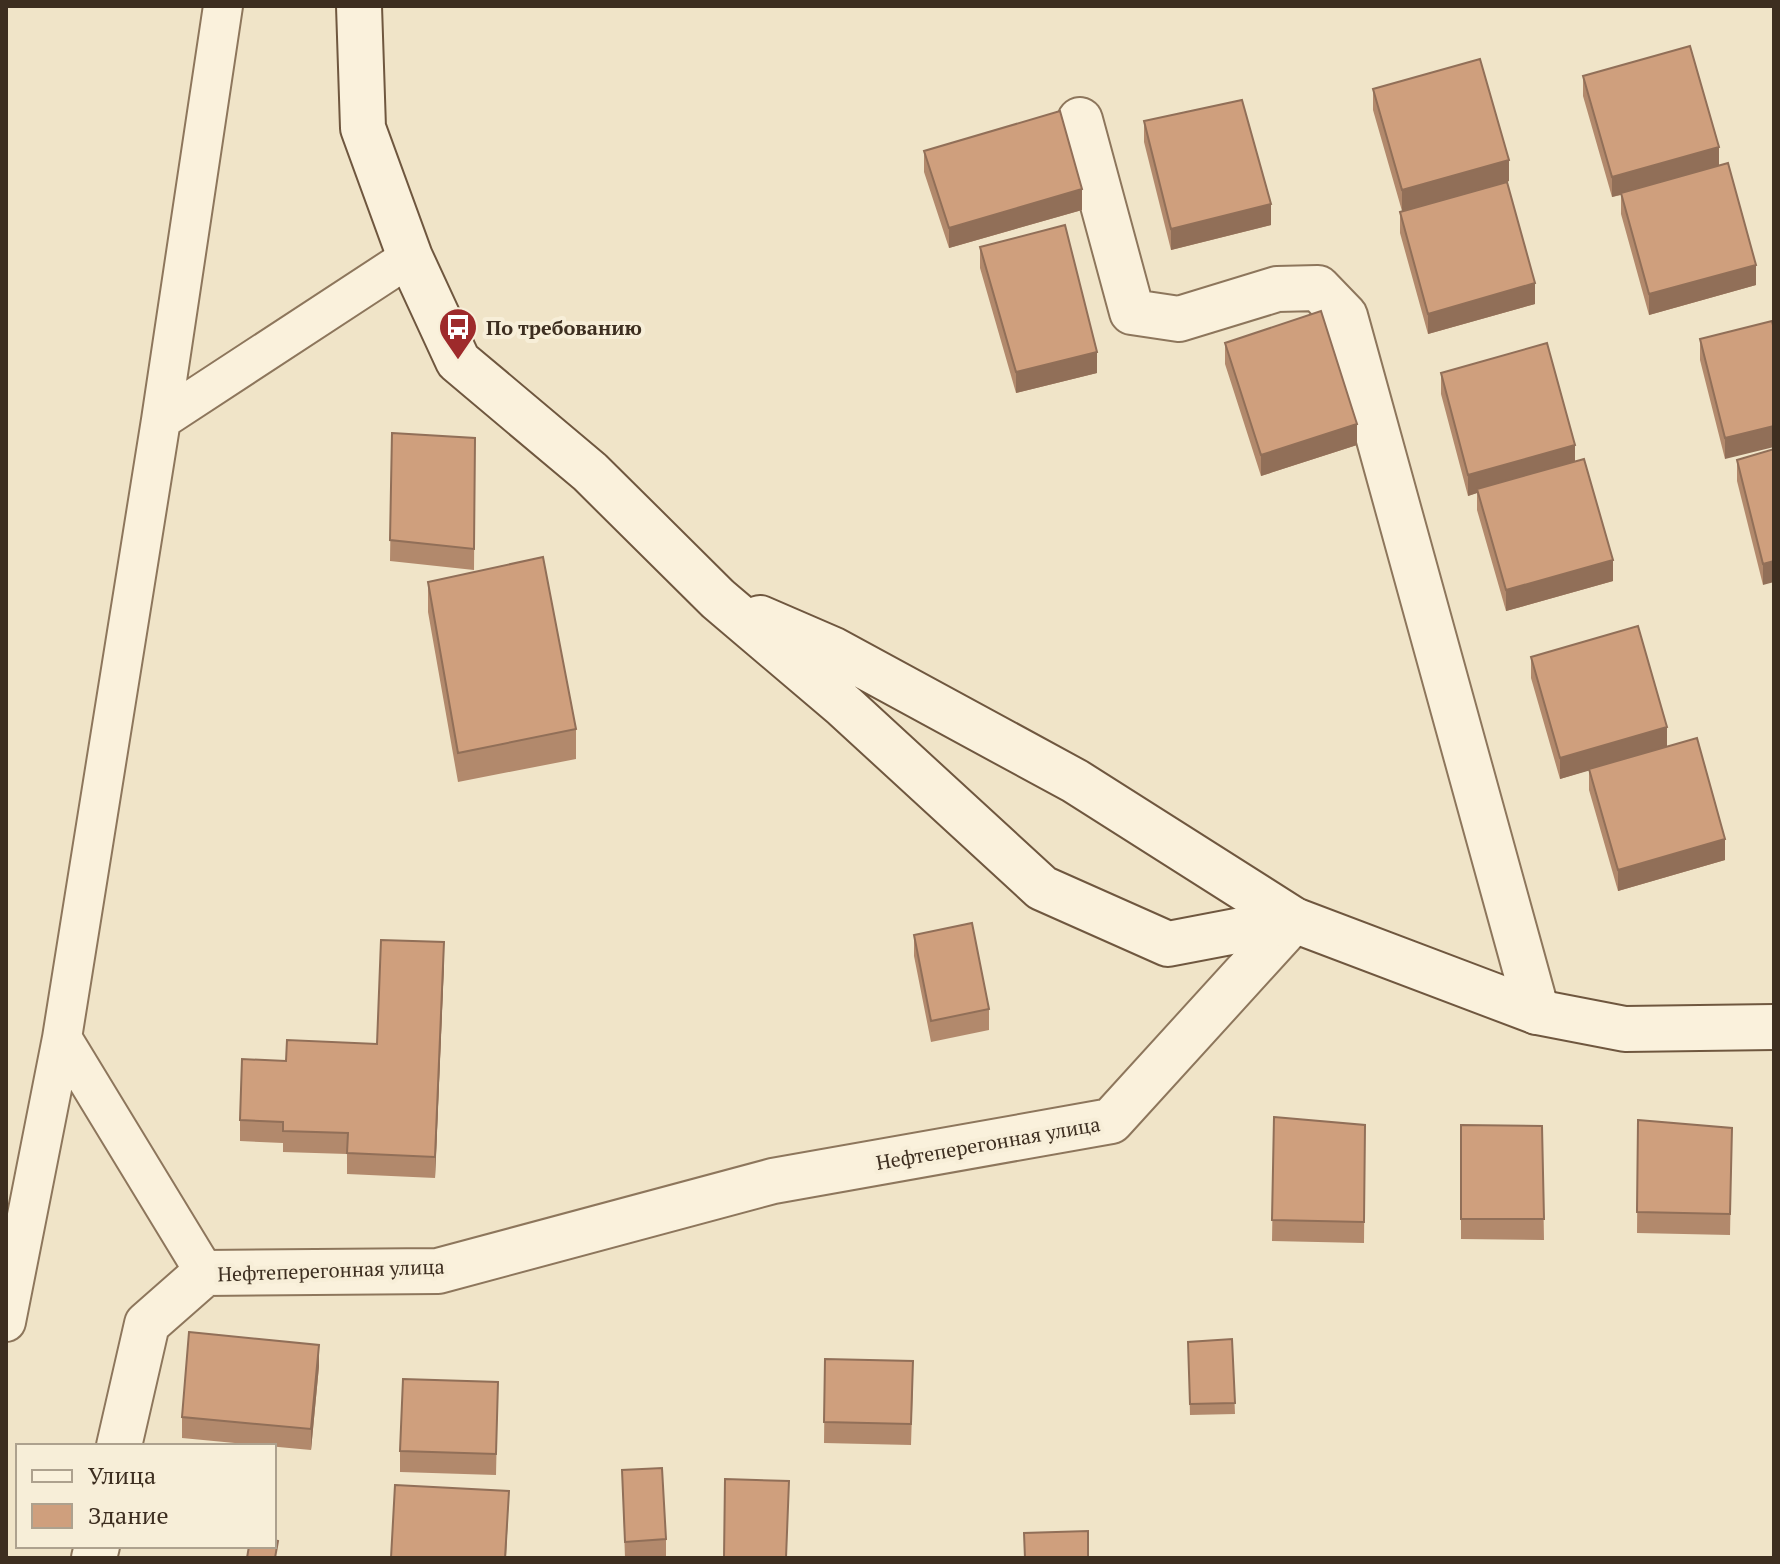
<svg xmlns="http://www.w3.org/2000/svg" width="1780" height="1564" font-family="'PT Serif',serif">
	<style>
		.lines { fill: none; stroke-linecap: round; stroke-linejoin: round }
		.lane-casing { stroke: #8d765c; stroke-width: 42 }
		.street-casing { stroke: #8d765c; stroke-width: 48 }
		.secondary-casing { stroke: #6f573f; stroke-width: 48 }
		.lane { stroke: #faf1dc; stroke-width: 38 }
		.street { stroke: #faf1dc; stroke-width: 44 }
		.secondary { stroke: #faf1dc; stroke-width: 44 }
		.wall { fill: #b2896c }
		.shaded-wall { fill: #916f58 }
		.building { fill: #cf9f7d; stroke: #916f58; stroke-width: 2 }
		.labels { text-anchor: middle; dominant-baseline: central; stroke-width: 8; stroke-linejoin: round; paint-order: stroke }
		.poi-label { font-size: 20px; font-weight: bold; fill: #3d2e20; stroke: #f7eed8; text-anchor: start }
		.street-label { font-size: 20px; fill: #3d2e20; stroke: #f7eed8 }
	</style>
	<rect width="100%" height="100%" fill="#f0e4c8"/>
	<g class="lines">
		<defs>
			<path id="lane" d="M161,420L223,6
				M205,1273L62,1038L161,420L410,257
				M6,1322L62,1038"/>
			<path id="street" d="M1080,120L1132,312L1179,319L1277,289L1318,288L1345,316L1537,1012
				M119,1446L147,1324L205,1273L438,1271L773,1181L1111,1121L1294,920
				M94,1558L97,1546"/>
			<path id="secondary" d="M359,6L363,128L410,257L458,361L590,472L718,599L844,706L1042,888L1168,944L1294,920
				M760,618L834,650L1075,781L1294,920L1537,1012L1625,1029L1774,1027"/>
		</defs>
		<use href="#lane" class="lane-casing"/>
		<use href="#street" class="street-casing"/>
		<use href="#secondary" class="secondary-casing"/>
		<use href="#lane" class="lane"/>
		<use href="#street" class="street"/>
		<use href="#secondary" class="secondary"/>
	</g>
	<path class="wall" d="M1583,76L1719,165L1756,285L1649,315L1621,214V195L1612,197L1583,96Z
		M1373,89L1509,181L1507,182L1535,304L1428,334L1400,233V212L1506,182L1402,211L1373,110Z
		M1144,121L1271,225L1171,250L1144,142Z
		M924,151L1082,210L949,248L924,172Z
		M980,247L1097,373L1016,393L980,268Z
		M1774,329L1725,459L1700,360V339Z
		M1225,343L1357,445L1261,476L1225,364Z
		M1441,373L1575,462L1613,581L1506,611L1477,510V493L1468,496L1441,394Z
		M392,433L475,438L474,570L390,561Z
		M1774,449L1763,585L1737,481V460Z
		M428,582L576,729V759L458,782L428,612Z
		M1531,657L1667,747L1725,860L1618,891L1589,790V770L1560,779L1531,678Z
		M914,935L989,1009V1030L931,1042L914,956Z
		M444,963L435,1178L347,1174V1154L283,1152V1143L240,1141V1120L286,1061L377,1044Z
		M1274,1117L1365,1125L1364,1243L1272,1241Z
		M1638,1120L1732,1128L1730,1235L1637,1233Z
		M1461,1125L1542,1126L1544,1240L1461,1239Z
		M1232,1339L1235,1414L1190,1415L1188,1342Z
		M825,1359L913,1382L911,1445L824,1443Z
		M319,1366L311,1450L182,1438V1417Z
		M498,1382L496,1475L400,1472V1451Z
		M622,1470L666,1539V1558H625Z"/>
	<path class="shaded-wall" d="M1719,147V168L1612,197V177Z
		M1509,160V181L1402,211V190Z
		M1082,189V210L949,248V228Z
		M1271,204V225L1171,250V229Z
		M1756,265V285L1649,315V294Z
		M1535,283V304L1428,334V314Z
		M1097,352V373L1016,393V372Z
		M1357,424V445L1261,476V455Z
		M1774,426V447L1725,459V438Z
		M1575,445V466L1477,489V493L1468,496V475Z
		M1613,560V581L1506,611V590Z
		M1774,561V582L1763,585V564Z
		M1667,727V748L1560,779V758Z
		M1725,839V860L1618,891V870Z
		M444,942V963L435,1178V1157Z
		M319,1345V1366L311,1450V1429Z
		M509,1491L506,1558H505Z"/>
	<path class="building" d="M1690,46L1719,147L1612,177L1583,76Z
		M1480,59L1509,160L1402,190L1373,89Z
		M1242,100L1271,204L1171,229L1144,121Z
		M1060,111L1082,189L949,228L924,151Z
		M1728,163L1756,265L1649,294L1621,193Z
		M1507,182L1535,283L1428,314L1400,212Z
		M1065,225L1097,352L1016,372L980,247Z
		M1321,311L1357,424L1261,455L1225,343Z
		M1772,321L1774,329V426L1725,438L1700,339Z
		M1547,343L1575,445L1468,475L1441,373Z
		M392,433L475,438L474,549L390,540Z
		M1774,449V561L1763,564L1737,460Z
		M1584,459L1613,560L1506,590L1477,489Z
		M543,557L576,729L458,753L428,582Z
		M1638,626L1667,727L1560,758L1531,657Z
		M1697,738L1725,839L1618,870L1589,769Z
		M972,923L989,1009L931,1021L914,935Z
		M381,940L444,942L435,1157L347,1153L348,1133L283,1131V1122L240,1120L242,1059L286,1061L287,1040L377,1044Z
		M1274,1117L1365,1125L1364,1222L1272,1220Z
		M1638,1120L1732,1128L1730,1214L1637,1212Z
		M1461,1125L1542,1126L1544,1219H1461Z
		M189,1332L319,1345L311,1429L182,1417Z
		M1232,1339L1235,1403L1190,1404L1188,1342Z
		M825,1359L913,1361L911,1424L824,1422Z
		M403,1379L498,1382L496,1454L400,1451Z
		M662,1468L666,1539L625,1542L622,1470Z
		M725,1479L789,1481L786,1558H724Z
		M395,1485L509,1491L505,1558H391Z
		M1088,1531V1558H1025L1024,1533Z
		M274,1540L278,1541L275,1558H247L249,1546H274Z"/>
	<defs>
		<symbol id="bus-pin" viewBox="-11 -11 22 30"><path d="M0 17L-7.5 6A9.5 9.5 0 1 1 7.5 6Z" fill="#9e2a2b" stroke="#f7eed8"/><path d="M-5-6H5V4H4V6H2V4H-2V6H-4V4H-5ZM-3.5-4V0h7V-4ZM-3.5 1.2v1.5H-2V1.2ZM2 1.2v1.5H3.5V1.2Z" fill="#fff"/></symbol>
	</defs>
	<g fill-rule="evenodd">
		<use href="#bus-pin" x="436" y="305" width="44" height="60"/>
	</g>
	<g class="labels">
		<g class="poi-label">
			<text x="486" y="327">По требованию</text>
		</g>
		<g class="street-label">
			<text transform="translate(988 1143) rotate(-10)">Нефтеперегонная улица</text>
			<text transform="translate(331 1270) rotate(-2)">Нефтеперегонная улица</text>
		</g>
	</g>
	<rect width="1780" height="1564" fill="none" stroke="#3d2e20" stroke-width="16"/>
	<rect x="16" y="1444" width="260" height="104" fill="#f7eed8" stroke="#ada18e" stroke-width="2"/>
	<rect x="32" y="1470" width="40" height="12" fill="#faf1dc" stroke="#ada18e" stroke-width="2"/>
	<text x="88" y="1484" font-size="24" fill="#3d2e20">Улица</text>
	<rect x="32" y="1504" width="40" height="24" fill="#cf9f7d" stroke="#ada18e" stroke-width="2"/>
	<text x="88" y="1524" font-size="24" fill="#3d2e20">Здание</text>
</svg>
